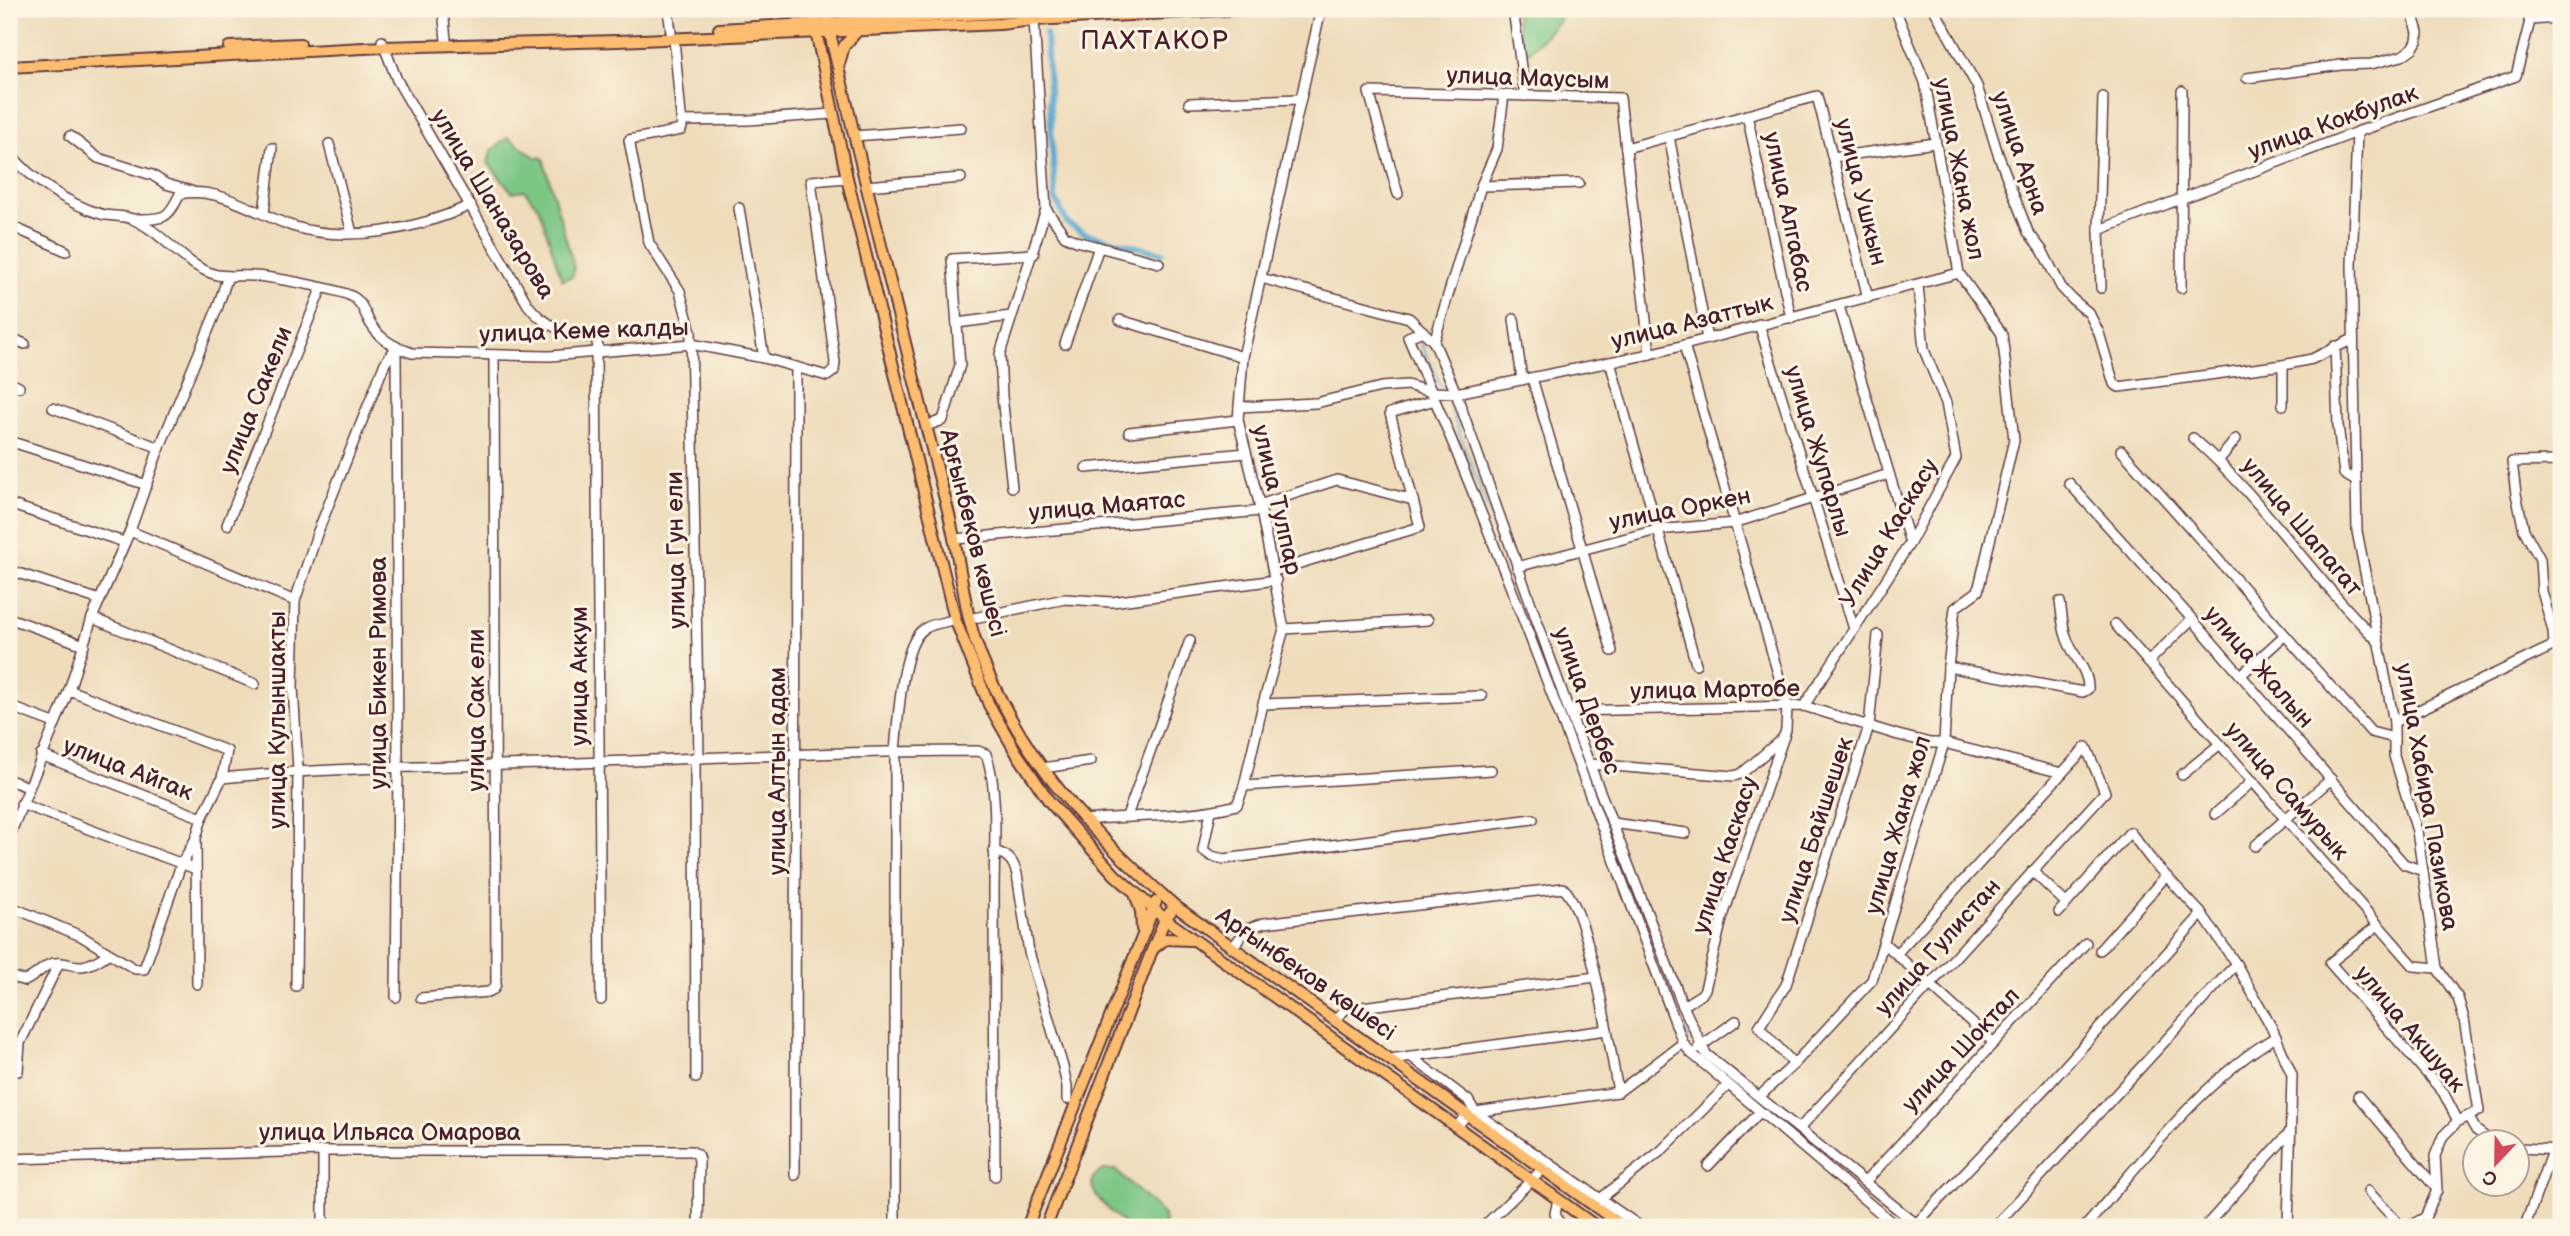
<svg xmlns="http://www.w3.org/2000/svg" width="2570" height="1236" font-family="'Balsamiq Sans',sans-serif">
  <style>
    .green { fill: #7cc684; stroke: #637258; stroke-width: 2 }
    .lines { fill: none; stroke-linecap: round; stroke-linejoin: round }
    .stream { stroke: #55a5cf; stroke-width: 2 }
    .canal { stroke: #55a5cf; stroke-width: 6 }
    .minor-casing { stroke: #633b40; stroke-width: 12 }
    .major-casing { stroke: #633b40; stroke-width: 14 }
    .minor { stroke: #fff; stroke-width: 9 }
    .major { stroke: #fcbd6f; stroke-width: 10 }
    .labels { text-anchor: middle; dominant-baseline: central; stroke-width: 6; stroke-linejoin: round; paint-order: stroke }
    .street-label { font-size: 24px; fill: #4a1f2b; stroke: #fcf5e5 }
    .neighbourhood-label { font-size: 26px; letter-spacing: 2px; fill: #4a1f2b; stroke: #fcf5e5 }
  </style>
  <rect width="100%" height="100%" fill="#fcf5e5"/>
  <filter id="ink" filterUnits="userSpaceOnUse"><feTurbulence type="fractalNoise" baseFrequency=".0143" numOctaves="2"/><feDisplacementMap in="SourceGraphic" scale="14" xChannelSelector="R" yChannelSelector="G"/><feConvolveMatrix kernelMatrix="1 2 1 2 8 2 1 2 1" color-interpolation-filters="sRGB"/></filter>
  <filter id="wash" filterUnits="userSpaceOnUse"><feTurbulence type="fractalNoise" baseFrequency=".00686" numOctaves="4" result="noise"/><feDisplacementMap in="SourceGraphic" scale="28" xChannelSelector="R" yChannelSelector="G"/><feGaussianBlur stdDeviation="1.57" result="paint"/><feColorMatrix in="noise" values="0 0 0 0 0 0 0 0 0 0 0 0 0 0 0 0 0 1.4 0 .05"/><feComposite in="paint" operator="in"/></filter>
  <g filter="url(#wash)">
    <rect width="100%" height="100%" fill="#eedcba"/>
    <g class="green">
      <path d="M1515,9H1563L1558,22L1529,52L1521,50Z"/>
      <path d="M508,137L535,157L543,158L574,267L573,276L562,280L539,208L524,190L512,192L488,163L491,151Z"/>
      <path d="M1103,1170H1115L1164,1215L1165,1227H1128C1118,1218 1083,1191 1094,1177C1094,1176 1102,1171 1103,1170Z"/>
    </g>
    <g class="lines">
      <g class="stream">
        <path d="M1384,318L1411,326"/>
        <path d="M1419,339L1442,389"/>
        <path d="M1446,397L1561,704"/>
        <path d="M1564,712L1689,1041"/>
      </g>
      <path class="canal" d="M1046,33L1055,198L1067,223L1086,234L1162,253"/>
    </g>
  </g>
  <g filter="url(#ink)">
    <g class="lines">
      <defs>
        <g id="minor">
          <path d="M443,9L446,40"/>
          <path d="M668,9L671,32"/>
          <path d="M1513,9L1525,96"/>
          <path d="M1934,9L1977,86L1998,154L2028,232L2042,250L2061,287L2072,299L2089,313L2099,333L2114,384L2119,387L2283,365L2312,359L2353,339"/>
          <path d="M1034,20L1046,209L1065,236L1076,241L1159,263"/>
          <path d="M2529,20L2561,18"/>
          <path d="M674,39L682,127L681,130L629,140L649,243L680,291L691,332L699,756"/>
          <path d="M382,41L397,80L528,305C545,328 569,334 596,338L598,347L596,353L601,1000"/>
          <path d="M2247,78L2341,65L2371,64L2402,56L2413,48L2417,41L2418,32L2411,9"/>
          <path d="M1504,95L1497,149L1481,186L1434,342L1456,393L1569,711L1683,1006L1706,1054L1920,1227"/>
          <path d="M1189,103L1300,99"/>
          <path d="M1747,115L1791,318"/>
          <path d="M683,121L749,120L832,114"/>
          <path d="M2357,132L2352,265L2357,531L2394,722V756L2417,831L2437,968L2458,998L2464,1019L2479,1111L2458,1121L2443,1136L2435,1156L2437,1190L2421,1227"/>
          <path d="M70,136L98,158L152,175L166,184L191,191"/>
          <path d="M854,136L961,128"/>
          <path d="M1669,136L1707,339"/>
          <path d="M329,144L352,233"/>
          <path d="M1626,148L1817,96L1868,298"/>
          <path d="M9,152C30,179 68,204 101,214C111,217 123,215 132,219C164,232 183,266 217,275C229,277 242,275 254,276C272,277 339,289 353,297C362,302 365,314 370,323C380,340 395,347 412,353L550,356L691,344L764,358L827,376L834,371L835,362L811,181L847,178"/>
          <path d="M1833,157L1935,143"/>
          <path d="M9,180L17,162"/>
          <path d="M866,186L961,178"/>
          <path d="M1481,186L1579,183"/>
          <path d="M1398,194L1369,92L1620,98L1650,354"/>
          <path d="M739,208L764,358"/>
          <path d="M264,213L272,148"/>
          <path d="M134,219C163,219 167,221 180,194C220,186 256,214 292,226C348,244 419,229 471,205"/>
          <path d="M9,225L66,251"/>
          <path d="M2099,230L2357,132L2516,76L2533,9"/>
          <path d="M1261,278L1409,318L1434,342"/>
          <path d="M2101,288L2099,230L2103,97"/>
          <path d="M2181,288L2182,91"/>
          <path d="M1839,306L1910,543"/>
          <path d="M1514,319L1522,380"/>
          <path d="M1120,320L1243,357"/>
          <path d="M957,323L1011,316"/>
          <path d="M1759,324L1854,629"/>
          <path d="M1423,331L1408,337C1508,568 1594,807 1683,1043L1691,1053L1897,1227"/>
          <path d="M9,337L25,344"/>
          <path d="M1065,344L1099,247"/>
          <path d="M2335,346L2338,425L2344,474L2356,481"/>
          <path d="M1610,362L1696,664"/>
          <path d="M1532,378L1612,651"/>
          <path d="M9,382L19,387"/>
          <path d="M2283,405V365"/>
          <path d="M1239,407L1316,403L1381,387L1407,385L1431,392L1456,393L1650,354L1959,273"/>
          <path d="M53,408L160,448"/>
          <path d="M926,426L943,420L960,365L952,259L1034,254"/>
          <path d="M1129,432L1238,420"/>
          <path d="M2193,438C2263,499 2312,577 2378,641"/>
          <path d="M9,441L147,485"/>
          <path d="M2121,450L2371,732L2394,738"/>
          <path d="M2219,460L2236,439"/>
          <path d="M1086,468L1246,453"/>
          <path d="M2069,483L2192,619L2404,864L2423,871"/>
          <path d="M1012,487L1002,396L1000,354L1046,209"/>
          <path d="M9,504L124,542"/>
          <path d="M1259,505L1337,480L1413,500"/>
          <path d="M227,525L321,289"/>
          <path d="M130,531L295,601"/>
          <path d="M956,539L1261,511"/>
          <path d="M1517,567L1657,530L1734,523L1889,474"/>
          <path d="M9,570L100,600"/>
          <path d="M1274,571L1420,527L1390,413L1435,400"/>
          <path d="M9,618L84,645"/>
          <path d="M92,618L255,684"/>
          <path d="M969,619L1065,599L1112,602L1276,580"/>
          <path d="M2115,624L2414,966L2437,968"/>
          <path d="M1284,629L1428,620"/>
          <path d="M2554,644L2553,631L2542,591L2540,559L2524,530L2516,494L2512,462L2561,461"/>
          <path d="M2148,662L2192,619"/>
          <path d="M1948,667L2083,692L2088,689C2089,669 2071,655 2066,636C2062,625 2062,613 2060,602"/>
          <path d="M2241,675L2285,635"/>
          <path d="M69,690L227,751L222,778L202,818L196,838L197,984"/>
          <path d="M1263,704L1482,696"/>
          <path d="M9,706L54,723"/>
          <path d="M1804,706L1910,543L1956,458L1946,403L1924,350L1918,285"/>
          <path d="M1569,711L1804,706L1898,735L1930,743H1944L2062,773"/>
          <path d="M2394,722L2561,642"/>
          <path d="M41,755L202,818"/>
          <path d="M695,757L696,1078"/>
          <path d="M1590,764L1733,776L1741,774L1784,737"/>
          <path d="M1043,768L1091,761"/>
          <path d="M2182,775L2220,744"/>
          <path d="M222,778C340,766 458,767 576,763C710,758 843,751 978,751L986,754C999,789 994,854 994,892C994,987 995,1081 995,1176"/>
          <path d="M9,780L28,787"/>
          <path d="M1244,786L1491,770"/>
          <path d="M21,804L196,869"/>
          <path d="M1211,811L1203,850L1211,856L1224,859L1533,819"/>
          <path d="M2215,814L2253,781"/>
          <path d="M1127,816L1190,640"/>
          <path d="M1084,820C1135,815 1186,818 1237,805L1244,786L1263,704L1284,629L1261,511L1238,420L1243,357L1321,9"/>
          <path d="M1612,823L1686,833"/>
          <path d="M9,837L69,690L92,618L130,531L157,454L217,309L228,276"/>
          <path d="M2255,846L2331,779"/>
          <path d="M994,851C1008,855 1013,860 1017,874L1029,952L1063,1067L1067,1086V1099"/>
          <path d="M2032,871L2066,903"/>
          <path d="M9,906L81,936L135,969H144L181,865L195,840"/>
          <path d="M2059,912L2130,832L2153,862L2202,914L2236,964L2272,1028L2292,1075L2288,1227"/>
          <path d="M2378,925L2330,963L2443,1092L2458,1121"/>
          <path d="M1884,943L1994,1043"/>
          <path d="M1232,948L1247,929L1264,923L1563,888C1589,909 1611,1053 1618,1092"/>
          <path d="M2100,950L2166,876"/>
          <path d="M9,976L25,981C35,976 40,970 48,965C59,959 72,967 82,966C92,965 100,959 108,954"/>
          <path d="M296,986L298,770L293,687L295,601L317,534L385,363L396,348"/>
          <path d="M396,997L398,767L396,348"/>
          <path d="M421,998L488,992L494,989L496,984L494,355"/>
          <path d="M1683,1006L1702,994L1705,989L1722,919L1786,730L1787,705L1684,345"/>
          <path d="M1334,1020L1346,1009L1596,977"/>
          <path d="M1698,1048L1736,1021"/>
          <path d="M1410,1056L1468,1100L1475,1112L1641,1227"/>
          <path d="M1389,1059L1607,1030"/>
          <path d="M1794,1064L1759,1027L1786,985L1869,726L1878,635"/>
          <path d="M9,1072L18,1071L20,1043L59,963"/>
          <path d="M1760,1096L1794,1064L1872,980L1944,743L1948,667L1955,608L1978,591L2014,440L2002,334L1959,273L1925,82L1895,9"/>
          <path d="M2358,1096L2436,1188"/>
          <path d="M2468,1116L2476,1130L2492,1142"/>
          <path d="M1457,1127L1466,1115L1475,1112L1618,1092L1683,1043"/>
          <path d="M1800,1128L2105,792L2086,747L1897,953"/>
          <path d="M2518,1148L2561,1150"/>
          <path d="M323,1151V1227"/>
          <path d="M9,1159L323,1151H691L697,1154L699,1160L698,1227"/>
          <path d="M1708,1166L1760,1112"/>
          <path d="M795,1175L796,367"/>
          <path d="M1865,1182L2086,943"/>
          <path d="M2368,1191L2402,1227H2408L2424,1218"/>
          <path d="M1558,1199L1555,1214L1562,1227"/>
          <path d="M1600,1199L1662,1150L1728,1085"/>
          <path d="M2526,1223L2552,1151"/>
          <path d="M1916,1224L2049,1084L2202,914"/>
          <path d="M895,1227V751C898,724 901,643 924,629C932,623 945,623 955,619"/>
          <path d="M1483,1227L1543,1169"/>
          <path d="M1994,1227L2236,964"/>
          <path d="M2085,1227C2139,1165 2205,1077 2276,1037"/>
          <path d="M2205,1227L2290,1132"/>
        </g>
        <g id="major">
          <path d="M827,21C865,181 903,340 945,499C956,538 960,578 969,618C978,657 999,699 1020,734C1061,802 1116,854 1175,906L1624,1227"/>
          <path d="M814,22L847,178L955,619L989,705L1016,752L1049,801L1115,875L1165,919L1597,1227"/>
          <path d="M719,29L1072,9"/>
          <path d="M229,47L300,44"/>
          <path d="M839,64L844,46L858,30"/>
          <path d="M9,67L383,47L618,41L1000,24L1034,20L1246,9"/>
          <path d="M1135,894L1141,911L1142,929"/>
          <path d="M1154,948L1165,939L1191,940"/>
          <path d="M1027,1227L1156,902"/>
          <path d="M1046,1227L1151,953L1165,919L1175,906"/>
        </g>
      </defs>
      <use href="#minor" class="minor-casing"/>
      <use href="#major" class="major-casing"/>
      <use href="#minor" class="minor"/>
      <use href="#major" class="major"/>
    </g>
  </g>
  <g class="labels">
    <g class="street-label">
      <text transform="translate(1528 78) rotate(2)">улица Маусым</text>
      <text transform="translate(2333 122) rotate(-20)">улица Кокбулак</text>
      <text transform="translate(2020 153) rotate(71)">улица Арна</text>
      <text transform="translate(1959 169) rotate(79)">улица Жана жол</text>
      <text transform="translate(1861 192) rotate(76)">улица Ушкын</text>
      <text transform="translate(493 204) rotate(59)">улица Шаназарова</text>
      <text transform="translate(1788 212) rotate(78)">улица Алгабас</text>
      <text transform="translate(1692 322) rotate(-14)">улица Азаттык</text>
      <text transform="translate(584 331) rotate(-2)">улица Кеме калды</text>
      <text transform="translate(256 400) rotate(-68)">улица Сакели</text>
      <text transform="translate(1818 451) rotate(73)">улица Жупарлы</text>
      <text transform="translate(1277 500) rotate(77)">улица Тулпар</text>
      <text transform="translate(1107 506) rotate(-5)">улица Маятас</text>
      <text transform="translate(1680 509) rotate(-11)">улица Оркен</text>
      <text transform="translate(2302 527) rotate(50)">улица Шапагат</text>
      <text transform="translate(973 533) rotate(76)">Арғынбеков көшесі</text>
      <text transform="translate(1889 533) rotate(-59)">Улица Каскасу</text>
      <text transform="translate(676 550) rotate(-91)">улица Гун ели</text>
      <text transform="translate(2259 667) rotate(49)">улица Жалын</text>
      <text transform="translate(378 673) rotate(-90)">улица Бикен Римова</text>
      <text transform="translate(579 676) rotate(-90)">улица Аккум</text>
      <text transform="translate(1715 690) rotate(-1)">улица Мартобе</text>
      <text transform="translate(1587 701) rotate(70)">улица Дербес</text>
      <text transform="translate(476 710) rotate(-90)">улица Сак ели</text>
      <text transform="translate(277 720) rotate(-90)">улица Кулыншакты</text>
      <text transform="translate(128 769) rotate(21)">улица Айгак</text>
      <text transform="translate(777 771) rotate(-90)">улица Алтын адам</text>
      <text transform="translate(2287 791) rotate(49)">улица Самурык</text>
      <text transform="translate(2427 797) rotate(80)">улица Хабира Пазикова</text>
      <text transform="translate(1898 825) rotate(-74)">улица Жана жол</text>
      <text transform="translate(1816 830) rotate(-72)">улица Байшешек</text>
      <text transform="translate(1725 855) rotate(-72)">улица Каскасу</text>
      <text transform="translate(1938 947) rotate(-48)">улица Гулистан</text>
      <text transform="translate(1306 974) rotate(35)">Арғынбеков көшесі</text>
      <text transform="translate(2410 1029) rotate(50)">улица Акшуак</text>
      <text transform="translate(1961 1050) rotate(-47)">улица Шоктал</text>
      <text x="390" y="1132">улица Ильяса Омарова</text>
    </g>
    <g class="neighbourhood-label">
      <text x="1155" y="41">ПАХТАКОР</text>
    </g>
  </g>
  <rect width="2570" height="1236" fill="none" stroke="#fcf5e5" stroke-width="35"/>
  <g transform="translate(2496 1163) rotate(202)"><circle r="33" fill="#fcf5e5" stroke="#b59f9b" stroke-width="2"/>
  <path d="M0-5L12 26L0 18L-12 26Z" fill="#d1495b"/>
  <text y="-10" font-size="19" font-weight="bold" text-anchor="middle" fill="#4a1f2b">С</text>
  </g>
</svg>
